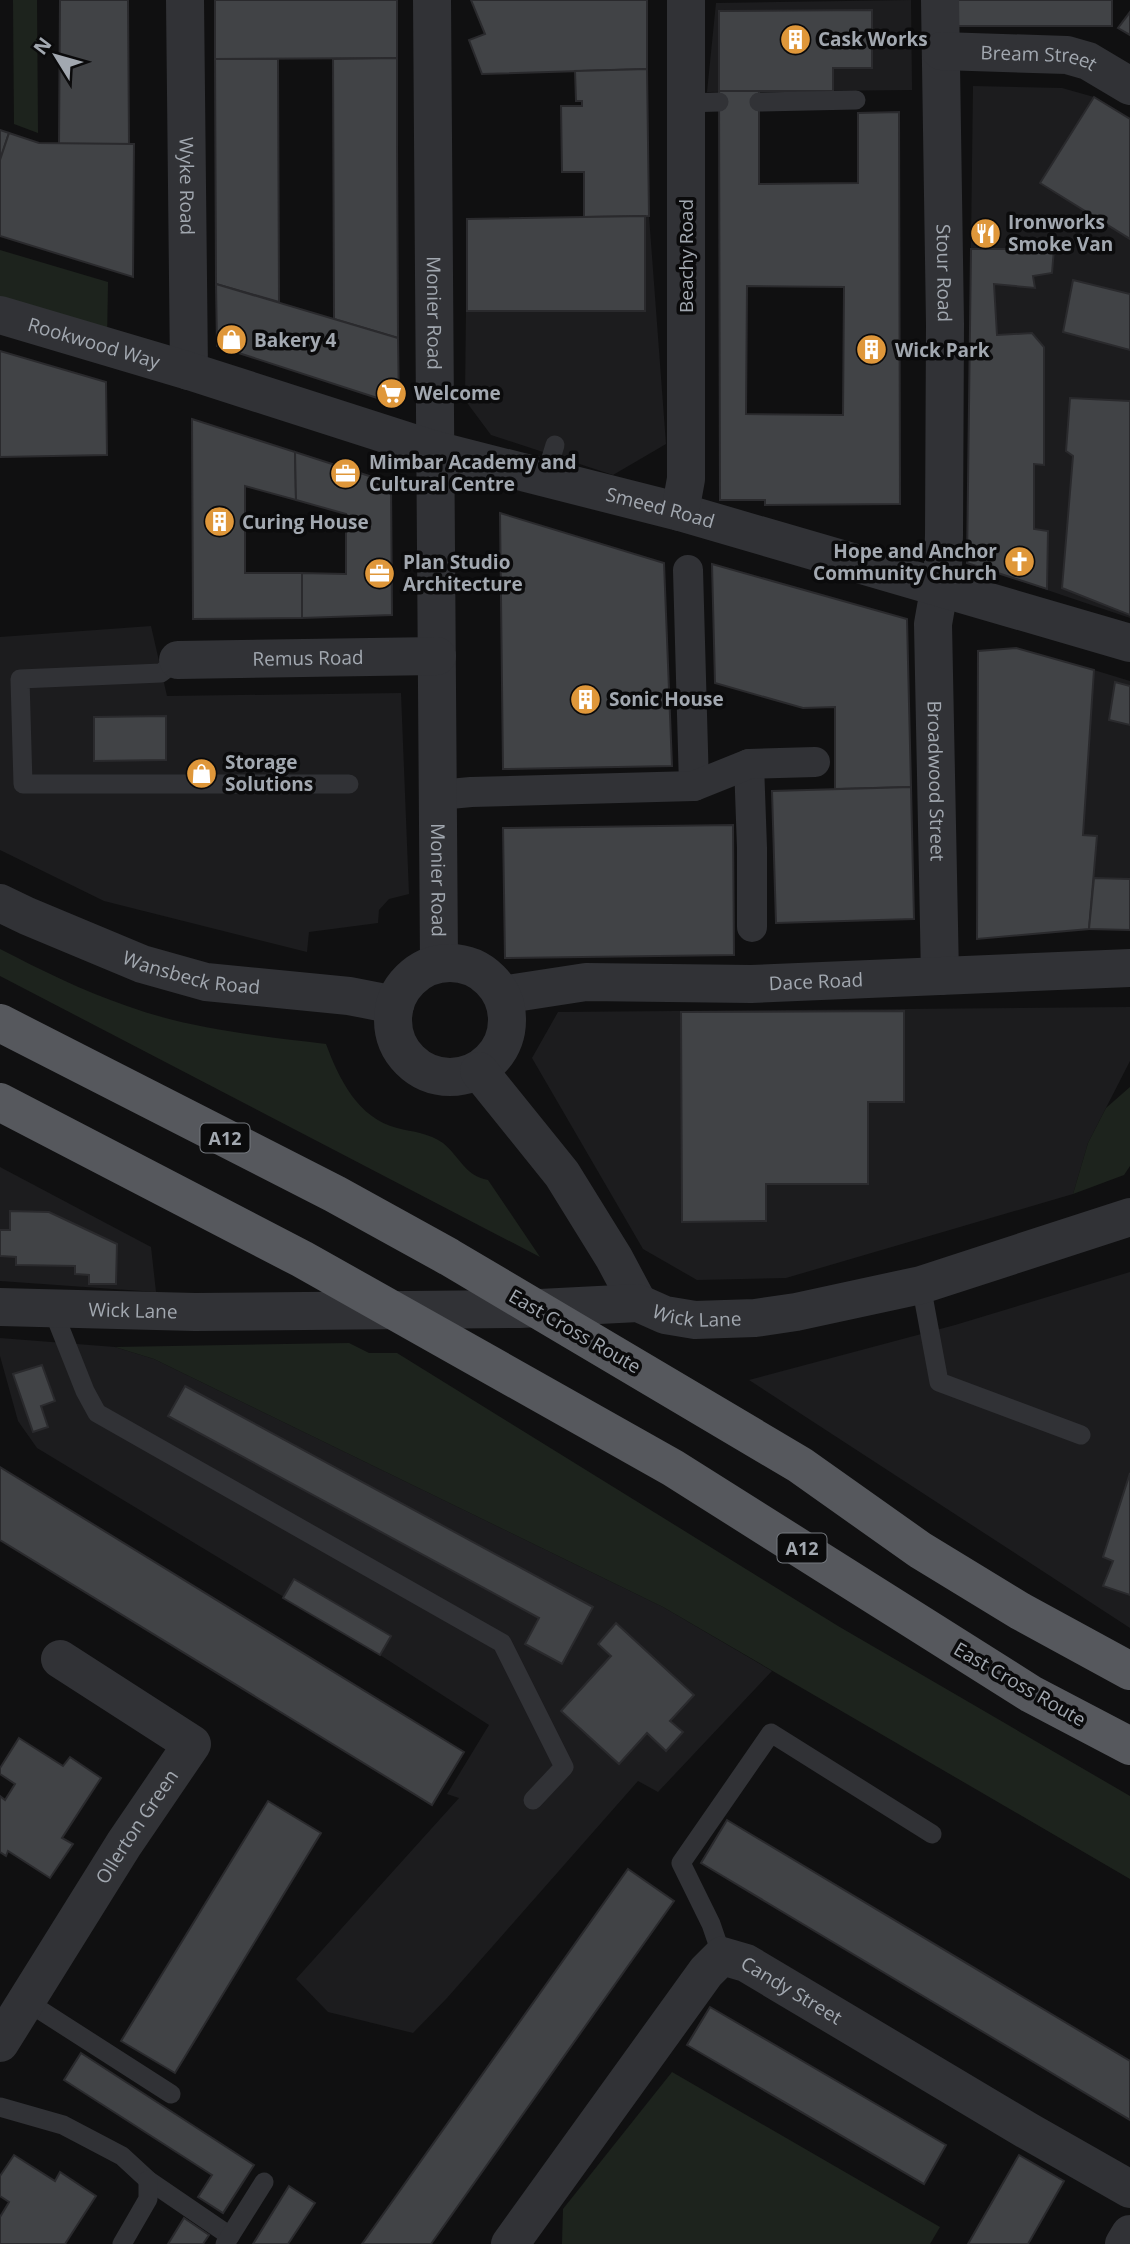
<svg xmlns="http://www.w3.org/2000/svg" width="1130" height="2244" font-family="'Open Sans',sans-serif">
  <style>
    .built { fill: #1c1c1e }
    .green { fill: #1d231d }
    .building { fill: #414346; stroke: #2a2a2d; stroke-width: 2; fill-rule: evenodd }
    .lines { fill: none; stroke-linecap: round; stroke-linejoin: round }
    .service { stroke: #313236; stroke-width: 19 }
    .pedestrian { stroke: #313236; stroke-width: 30 }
    .minor { stroke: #313236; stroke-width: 38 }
    .tertiary { stroke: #313236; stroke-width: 38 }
    .trunk { stroke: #56585d; stroke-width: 38 }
    .labels { text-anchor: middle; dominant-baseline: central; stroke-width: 7; stroke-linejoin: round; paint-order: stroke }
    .shield { fill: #0b0b0c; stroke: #75797f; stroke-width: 2 }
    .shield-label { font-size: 18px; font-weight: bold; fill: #a2a8b0 }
    .poi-label { font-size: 19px; font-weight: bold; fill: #a2a8b0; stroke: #0b0b0c; text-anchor: start }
    .street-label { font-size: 19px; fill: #a2a8b0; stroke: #0b0b0c }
  </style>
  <rect width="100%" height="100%" fill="#101011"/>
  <g class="built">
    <path d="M911,0L912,90L707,92L716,3Z"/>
    <path d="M973,86L1062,88L1094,97L1130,119V618L967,563Z"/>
    <path d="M649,216L666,444L613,475L491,435L465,400L467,219Z"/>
    <path d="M151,626L167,696L401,693L409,894L389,899L379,910L378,923L309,932L307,952L104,901L0,850V637Z"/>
    <path d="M1094,670L1130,681V930L1089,929L1097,836L1083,835Z"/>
    <path d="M1130,1007V1061L1088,1143L1073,1194L786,1278L697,1280L643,1249L532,1058L558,1012Z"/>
    <path d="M0,1167L151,1247L156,1292L0,1281Z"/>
    <path d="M1130,1272V1628L749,1380L955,1325Z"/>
    <path d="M0,1338L115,1347L154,1359L663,1607L772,1671L658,1792L638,1781L447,1998L413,2033L328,2012L296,1979L459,1798L447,1794L489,1725L380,1655L37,1448L18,1421L0,1356Z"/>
  </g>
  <g class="green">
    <path d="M13,0H37L38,133L14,124Z"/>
    <path d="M0,250L108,282L107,341L0,308Z"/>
    <path d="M0,949C41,970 83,991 127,1006C190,1029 260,1036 326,1044C339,1079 358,1118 397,1128C413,1132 429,1133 443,1143C460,1157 465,1176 488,1180L540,1257L0,976Z"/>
    <path d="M1130,1087V1166L1124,1175L1073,1194L1088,1143L1106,1108Z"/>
    <path d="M349,1343L369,1353H397L838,1626L1130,1796V1879L663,1607L154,1359L115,1347Z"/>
    <path d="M672,2072L940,2227L930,2244H562L563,2209Z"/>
  </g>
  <g class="building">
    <path d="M60,0H128L129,144H59Z"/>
    <path d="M215,0H397V58L215,59Z"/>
    <path d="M471,0H647V69L482,74L469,40L485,34Z"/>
    <rect x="958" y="0" width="154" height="26"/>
    <path d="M872,10V68H833V91H719V11Z"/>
    <path d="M1130,12V35L1118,28Z"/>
    <path d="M397,58V145L398,338L334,319L333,59Z"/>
    <path d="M215,59H278L279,302L216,284Z"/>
    <path d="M647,69L649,216L584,217V172H562L561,106H582V101H576L575,71Z"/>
    <path d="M719,91H759V184L858,183V113L899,112L900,504L765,505V500H720ZM747,286L844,287L843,415L746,414Z"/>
    <path d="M1094,97L1130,119V239L1040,183Z"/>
    <path d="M0,130L9,133L0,160Z"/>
    <path d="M9,133L39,143L134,144L133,277L0,236V160Z"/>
    <path d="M645,216V311H467V219Z"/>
    <path d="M971,249H1054L1052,273L1033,276L1035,288L994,284L997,335L1032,333L1044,347V465L1034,464V529L1048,531L1047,589L967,563Z"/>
    <path d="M1073,280L1130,294V350L1063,332Z"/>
    <path d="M216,284L398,338L399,405L217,346Z"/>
    <path d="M0,351L106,382L107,455L0,457Z"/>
    <path d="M1070,398L1130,401V615L1062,588L1073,456L1066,451Z"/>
    <path d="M192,419L295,452L296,500L245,486V573H302V618L193,619Z"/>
    <path d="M295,452L391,483L392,615L302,618V573L346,574V514L296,500Z"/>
    <path d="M500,513L664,563L672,766L503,769Z"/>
    <path d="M712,564L907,619L911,787L835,789V707L803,708L715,683Z"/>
    <path d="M1016,648L1094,670L1083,835L1097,836L1089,929L977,939L978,651Z"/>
    <path d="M1115,682L1130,686V725L1109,720Z"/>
    <path d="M166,716V760L94,761V717Z"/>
    <path d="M911,787L914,919L776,923L772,791Z"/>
    <path d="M733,825L734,955L505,958L503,828Z"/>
    <path d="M1094,878L1130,879V930L1089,929Z"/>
    <path d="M904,1011V1102H868V1184H766V1221L682,1222L681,1012Z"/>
    <path d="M10,1211L49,1212L117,1244L116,1284H89V1275L75,1274V1266L16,1265V1257L0,1256V1230H10Z"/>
    <path d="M42,1365L55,1401L41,1406L48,1427L33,1432L13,1374Z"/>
    <path d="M185,1386L593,1607L562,1664L525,1644L539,1618L168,1416Z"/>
    <path d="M0,1467L464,1752L432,1805L0,1540Z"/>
    <path d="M1130,1473V1595L1103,1586L1113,1561L1103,1557Z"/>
    <path d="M294,1579L391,1636L380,1655L283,1598Z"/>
    <path d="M616,1623L694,1695L670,1721L683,1732L666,1751L647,1733L619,1764L561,1711L611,1656L598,1644Z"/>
    <path d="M19,1738L63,1766L70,1757L101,1778L62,1838L73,1844L50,1878L8,1851L6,1856L0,1852V1796L5,1800L15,1784L0,1774V1768Z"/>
    <path d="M268,1801L321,1833L175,2073L121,2041Z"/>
    <path d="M727,1820L1130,2061V2120L701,1863Z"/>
    <path d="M628,1869L674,1901L431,2244H362Z"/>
    <path d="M710,2007L946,2145L924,2184L687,2045Z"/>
    <path d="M81,2053L254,2165L223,2213L198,2197L212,2175L64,2080Z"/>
    <path d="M14,2155L55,2181L60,2172L96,2196L65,2244H0V2217L9,2202L0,2196V2176Z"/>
    <path d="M1019,2155L1064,2181L1028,2244H968Z"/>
    <path d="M289,2186L315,2203L288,2244H253Z"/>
    <path d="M184,2218L209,2235L203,2244H168Z"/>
  </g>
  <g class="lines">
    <g class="service">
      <path d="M759,102L856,100"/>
      <path d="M686,103L719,102"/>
      <path d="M545,478L555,445"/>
      <path d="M178,660L161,673L20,679L23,784H349"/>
      <path d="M921,1285L939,1382L1081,1435"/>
      <path d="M52,1308L85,1391L97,1413L502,1643L564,1767L533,1800"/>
      <path d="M722,1956L711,1924L681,1863L771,1733L932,1834"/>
      <path d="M26,2001L171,2094"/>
      <path d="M0,2107L63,2125L122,2156L148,2180L230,2236"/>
      <path d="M122,2244L148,2199V2180"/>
      <path d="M225,2244L264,2182"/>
    </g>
    <g class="pedestrian">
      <path d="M688,570L694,786"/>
      <path d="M749,764L752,848V927"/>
      <path d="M439,795L471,792L694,786L749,764L815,762"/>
    </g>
    <g class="minor">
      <path id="s1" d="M185,0L189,371"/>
      <path id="s2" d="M432,0L439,962"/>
      <path id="s3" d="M940,0L945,324L944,535L943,567L933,624L940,976"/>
      <path id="s4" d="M941,51L1067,55L1088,61L1130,86"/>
      <path id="s5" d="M0,315L189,371L435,450L680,512L1130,643"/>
      <path d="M680,512L686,479V0"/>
      <path id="s6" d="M178,660L437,656"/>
      <path id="s7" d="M502,995L586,982L751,984L1130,968"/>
      <path id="s8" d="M0,2043L124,1844L192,1744L60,1659"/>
      <path id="s9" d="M510,2244L706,1972L722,1956L746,1963L1028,2131L1130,2189"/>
      <path d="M1124,2244L1130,2234"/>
    </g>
    <g class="tertiary">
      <path id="s10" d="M0,903L27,916L142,964L206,982L349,996L395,1005"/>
      <circle cx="450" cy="1020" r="57"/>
      <path d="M479,1071L562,1174L614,1258L638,1303"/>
      <path id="s11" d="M0,1307L195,1312L520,1309L638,1303L665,1315L695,1320L755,1318L796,1312L921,1285L1130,1217"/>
    </g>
    <g class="trunk">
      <path d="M0,1023L335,1194L449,1257L800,1465L920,1550L1020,1611L1130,1671"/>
      <path d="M0,1102L302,1259L673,1468L1031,1694L1130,1746"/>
    </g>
  </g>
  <defs>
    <symbol id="building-disc" viewBox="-11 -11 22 22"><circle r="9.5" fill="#df973a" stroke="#0b0b0c"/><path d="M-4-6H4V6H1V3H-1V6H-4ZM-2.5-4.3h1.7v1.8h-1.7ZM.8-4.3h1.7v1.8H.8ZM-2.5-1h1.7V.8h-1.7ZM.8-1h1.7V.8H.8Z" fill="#fff"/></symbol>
    <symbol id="restaurant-disc" viewBox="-11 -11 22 22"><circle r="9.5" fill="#df973a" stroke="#0b0b0c"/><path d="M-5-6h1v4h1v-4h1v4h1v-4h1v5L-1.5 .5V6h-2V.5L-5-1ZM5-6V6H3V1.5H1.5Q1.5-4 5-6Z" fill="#fff"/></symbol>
    <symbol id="shop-disc" viewBox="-11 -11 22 22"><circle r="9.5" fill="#df973a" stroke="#0b0b0c"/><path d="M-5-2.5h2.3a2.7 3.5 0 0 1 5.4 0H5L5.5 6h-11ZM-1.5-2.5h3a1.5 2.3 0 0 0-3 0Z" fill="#fff"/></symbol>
    <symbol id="supermarket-disc" viewBox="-11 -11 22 22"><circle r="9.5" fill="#df973a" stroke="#0b0b0c"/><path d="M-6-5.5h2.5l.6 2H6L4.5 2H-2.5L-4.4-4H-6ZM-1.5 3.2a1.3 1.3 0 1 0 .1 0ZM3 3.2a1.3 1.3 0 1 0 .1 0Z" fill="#fff"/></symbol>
    <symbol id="office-disc" viewBox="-11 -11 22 22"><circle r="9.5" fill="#df973a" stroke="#0b0b0c"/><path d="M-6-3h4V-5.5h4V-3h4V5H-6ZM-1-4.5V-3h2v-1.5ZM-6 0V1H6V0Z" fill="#fff"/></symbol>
    <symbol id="church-disc" viewBox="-11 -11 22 22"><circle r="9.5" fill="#df973a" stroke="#0b0b0c"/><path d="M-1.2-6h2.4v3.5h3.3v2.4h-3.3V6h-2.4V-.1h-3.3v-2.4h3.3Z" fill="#fff"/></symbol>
  </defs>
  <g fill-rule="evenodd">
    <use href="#building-disc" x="778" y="22" width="35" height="35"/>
    <use href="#restaurant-disc" x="968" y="216" width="35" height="35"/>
    <use href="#shop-disc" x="214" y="322" width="35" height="35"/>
    <use href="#building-disc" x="854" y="332" width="35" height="35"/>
    <use href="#supermarket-disc" x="374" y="376" width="35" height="35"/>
    <use href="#office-disc" x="328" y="456" width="35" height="35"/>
    <use href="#building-disc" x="202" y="504" width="35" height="35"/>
    <use href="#church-disc" x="1002" y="544" width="35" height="35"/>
    <use href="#office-disc" x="362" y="556" width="35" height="35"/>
    <use href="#building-disc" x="568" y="682" width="35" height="35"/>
    <use href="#shop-disc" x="184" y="756" width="35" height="35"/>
  </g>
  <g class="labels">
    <g class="shield">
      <rect x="200.5" y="1123.5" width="49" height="29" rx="5"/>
      <rect x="777.5" y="1533.5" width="49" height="29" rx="5"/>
    </g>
    <g class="shield-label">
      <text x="225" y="1138">A12</text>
      <text x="802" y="1548">A12</text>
    </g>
    <g class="poi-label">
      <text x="818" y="39">Cask Works</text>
      <text x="1008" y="222">Ironworks<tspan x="1008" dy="22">Smoke Van</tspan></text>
      <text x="254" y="340">Bakery 4</text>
      <text x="895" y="350">Wick Park</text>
      <text x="414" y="393">Welcome</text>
      <text x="369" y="462">Mimbar Academy and<tspan x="369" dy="22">Cultural Centre</tspan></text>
      <text x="242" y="522">Curing House</text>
      <text x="997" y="551" text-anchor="end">Hope and Anchor<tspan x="997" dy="22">Community Church</tspan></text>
      <text x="403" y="562">Plan Studio<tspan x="403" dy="22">Architecture</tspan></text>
      <text x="609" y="699">Sonic House</text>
      <text x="225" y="762">Storage<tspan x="225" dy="22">Solutions</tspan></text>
    </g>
    <g class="street-label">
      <text stroke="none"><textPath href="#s4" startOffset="98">Bream Street</textPath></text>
      <text stroke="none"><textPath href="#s1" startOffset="186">Wyke Road</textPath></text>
      <text transform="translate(686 256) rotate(-90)">Beachy Road</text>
      <text stroke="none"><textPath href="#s3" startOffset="273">Stour Road</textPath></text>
      <text stroke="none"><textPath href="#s2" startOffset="313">Monier Road</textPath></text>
      <text stroke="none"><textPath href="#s5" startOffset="98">Rookwood Way</textPath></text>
      <text stroke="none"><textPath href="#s5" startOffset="688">Smeed Road</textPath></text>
      <text stroke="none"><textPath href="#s6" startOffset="130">Remus Road</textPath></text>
      <text stroke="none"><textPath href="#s3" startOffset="782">Broadwood Street</textPath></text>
      <text stroke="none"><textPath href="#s2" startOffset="880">Monier Road</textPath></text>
      <text stroke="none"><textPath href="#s10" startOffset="205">Wansbeck Road</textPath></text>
      <text stroke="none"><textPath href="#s7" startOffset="315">Dace Road</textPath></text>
      <text stroke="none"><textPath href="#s11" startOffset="133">Wick Lane</textPath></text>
      <text stroke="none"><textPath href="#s11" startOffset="700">Wick Lane</textPath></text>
      <text transform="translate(575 1331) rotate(30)">East Cross Route</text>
      <text transform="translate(1020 1684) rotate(30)">East Cross Route</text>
      <text stroke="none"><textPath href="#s8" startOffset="256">Ollerton Green</textPath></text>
      <text stroke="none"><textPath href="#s9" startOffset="436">Candy Street</textPath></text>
    </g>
  </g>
  <g transform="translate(56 56) rotate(307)" stroke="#0b0b0c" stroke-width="5" paint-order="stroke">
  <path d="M0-5L12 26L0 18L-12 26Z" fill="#a2a8b0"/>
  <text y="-10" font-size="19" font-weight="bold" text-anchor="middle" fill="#a2a8b0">N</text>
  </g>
</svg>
